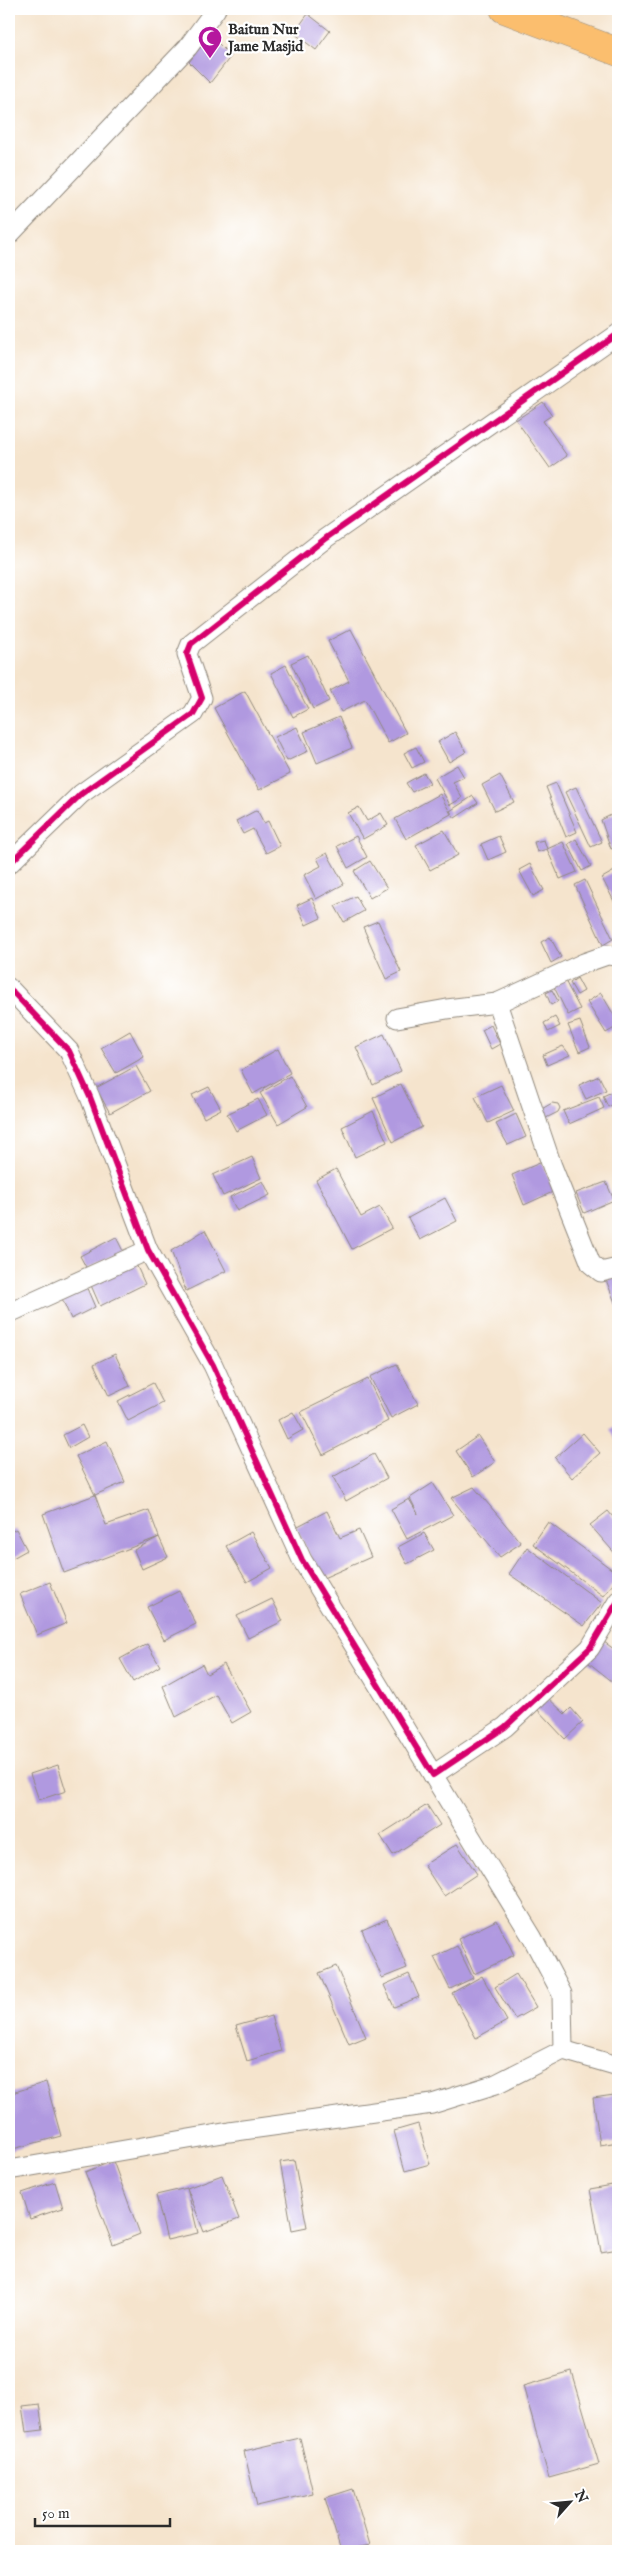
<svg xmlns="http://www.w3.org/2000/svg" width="627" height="2560" font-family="'IM FELL English',serif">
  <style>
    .building { fill: #b099e0 }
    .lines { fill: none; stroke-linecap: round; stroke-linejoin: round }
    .street-casing { stroke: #90887c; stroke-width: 21 }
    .highway-casing { stroke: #90887c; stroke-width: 29 }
    .street { stroke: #fff; stroke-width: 19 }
    .highway { stroke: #fbbe6e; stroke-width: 28 }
    .cycleway-casing { stroke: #fff; stroke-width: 9 }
    .cycleway { stroke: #d6006c; stroke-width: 6 }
    .labels { text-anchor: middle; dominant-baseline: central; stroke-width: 4.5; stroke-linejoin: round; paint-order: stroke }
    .poi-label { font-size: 15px; font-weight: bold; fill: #2b2b2b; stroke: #fff; text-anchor: start }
  </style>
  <rect width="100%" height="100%" fill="#fff"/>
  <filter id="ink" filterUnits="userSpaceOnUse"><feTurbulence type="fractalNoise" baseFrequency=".02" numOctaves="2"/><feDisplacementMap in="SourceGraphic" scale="10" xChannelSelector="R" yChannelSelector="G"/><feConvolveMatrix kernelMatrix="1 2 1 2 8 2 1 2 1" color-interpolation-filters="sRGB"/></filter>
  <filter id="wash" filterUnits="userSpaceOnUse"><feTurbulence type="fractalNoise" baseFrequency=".0096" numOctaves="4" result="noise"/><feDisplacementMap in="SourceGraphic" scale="20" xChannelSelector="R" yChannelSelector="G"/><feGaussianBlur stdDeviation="1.12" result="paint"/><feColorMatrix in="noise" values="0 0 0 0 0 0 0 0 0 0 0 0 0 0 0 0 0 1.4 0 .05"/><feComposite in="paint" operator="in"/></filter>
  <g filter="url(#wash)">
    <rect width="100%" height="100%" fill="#f5e4cd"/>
    <g id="blocks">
      <g class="building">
        <path d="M308,14L330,31L316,50L294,33Z"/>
        <path d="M210,35L231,56L210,83L189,62Z"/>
        <path d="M543,402L552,415L543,421L567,456L550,468L516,420Z"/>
        <path d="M351,629L406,733L388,743L365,700L341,712L330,691L349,681L328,641Z"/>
        <path d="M308,655L329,701L313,709L291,663Z"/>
        <path d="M286,665L308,709L293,717L271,673Z"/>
        <path d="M245,691L290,774L259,790L214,708Z"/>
        <path d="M339,717L352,748L317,763L304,732Z"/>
        <path d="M297,727L308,751L287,761L275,737Z"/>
        <path d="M455,732L466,752L449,762L438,742Z"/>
        <path d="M416,747L424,762L412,768L404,753Z"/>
        <path d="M457,765L464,777L453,782L462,798L450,805L435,778Z"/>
        <path d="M424,773L430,783L412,792L406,783Z"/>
        <path d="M500,775L514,802L495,811L482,785Z"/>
        <path d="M556,783L577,832L566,837L546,787Z"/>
        <path d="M576,787L602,842L591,847L565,792Z"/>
        <path d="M440,794L451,814L406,839L395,819Z"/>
        <path d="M473,796L478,803L455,818L450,811Z"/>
        <path d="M359,807L367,821L381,813L388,825L363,839L348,813Z"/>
        <path d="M257,810L264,823L268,821L280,846L266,853L253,829L243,834L236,821Z"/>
        <path d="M617,812L618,846L611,849L601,820Z"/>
        <path d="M444,830L458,855L430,870L416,845Z"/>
        <path d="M356,836L367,857L348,868L337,846Z"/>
        <path d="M499,836L506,852L488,860L481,844Z"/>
        <path d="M576,839L591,866L582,871L568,844Z"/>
        <path d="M544,840L547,849L537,852L534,842Z"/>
        <path d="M563,842L577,872L560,879L547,849Z"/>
        <path d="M327,853L344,884L316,899L304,875L321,866L317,858Z"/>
        <path d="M370,861L387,888L370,898L354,871Z"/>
        <path d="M530,864L544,890L533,896L519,870Z"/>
        <path d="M618,869V909L602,878Z"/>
        <path d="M585,880L613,939L603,945L575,885Z"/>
        <path d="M356,896L364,911L344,922L335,906Z"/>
        <path d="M312,898L321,918L306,925L297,905Z"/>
        <path d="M378,921L401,972L386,979L363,927Z"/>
        <path d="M550,937L561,957L551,963L541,942Z"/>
        <path d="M563,977L580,1009L568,1015L552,983Z"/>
        <path d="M577,978L584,991L577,995L570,983Z"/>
        <path d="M552,990L558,1001L551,1005L546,993Z"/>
        <path d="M601,993L618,1022V1026L606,1033L587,1002Z"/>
        <path d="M555,1017L560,1026L548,1032L544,1023Z"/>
        <path d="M580,1021L590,1047L579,1052L568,1025Z"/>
        <path d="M491,1025L500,1044L491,1049L482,1030Z"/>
        <path d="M130,1031L144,1057L116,1073L101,1048Z"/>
        <path d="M384,1034L401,1071L373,1085L356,1047Z"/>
        <path d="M563,1046L570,1055L547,1065L543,1055Z"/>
        <path d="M278,1049L290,1073L253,1094L241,1070Z"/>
        <path d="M136,1066L150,1091L110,1113L96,1088Z"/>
        <path d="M290,1076L307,1107L278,1124L260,1093Z"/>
        <path d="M599,1076L606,1090L586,1099L579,1085Z"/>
        <path d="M401,1084L422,1127L393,1142L373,1098Z"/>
        <path d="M501,1085L514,1111L488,1123L475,1097Z"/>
        <path d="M209,1087L221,1109L204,1118L192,1095Z"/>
        <path d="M618,1089V1102L608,1107L603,1096Z"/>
        <path d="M599,1097L604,1108L569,1124L563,1111Z"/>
        <path d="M258,1099L267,1115L236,1131L227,1114Z"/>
        <path d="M552,1103L558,1104L560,1108L558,1112L544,1119L540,1110Z"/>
        <path d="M373,1111L387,1142L355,1157L342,1127Z"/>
        <path d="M516,1114L526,1137L508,1145L496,1124Z"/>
        <path d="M252,1157L261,1178L223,1196L213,1175Z"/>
        <path d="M542,1162L555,1191L524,1205L512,1175Z"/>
        <path d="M336,1169L361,1217L380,1207L392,1228L352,1249L316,1180Z"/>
        <path d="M263,1181L270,1195L237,1211L230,1197Z"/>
        <path d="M606,1182L614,1200L584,1213L576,1193Z"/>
        <path d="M445,1198L457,1221L420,1240L408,1218Z"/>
        <path d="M205,1230L226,1271L186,1291L171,1251Z"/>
        <path d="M116,1237L123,1251L87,1269L80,1256Z"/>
        <path d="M135,1262L145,1284L100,1306L90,1283Z"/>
        <path d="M618,1274V1310L606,1280Z"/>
        <path d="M86,1286L95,1307L71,1319L60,1294Z"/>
        <path d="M115,1354L130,1386L109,1396L94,1364Z"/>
        <path d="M397,1364L418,1404L391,1418L370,1377Z"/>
        <path d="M368,1379L388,1421L323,1455L301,1412Z"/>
        <path d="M153,1383L163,1403L128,1421L118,1401Z"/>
        <path d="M293,1412L303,1430L287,1439L278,1420Z"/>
        <path d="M618,1424V1444L610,1429Z"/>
        <path d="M82,1425L88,1437L69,1448L63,1435Z"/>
        <path d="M583,1433L600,1453L572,1478L555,1458Z"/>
        <path d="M478,1436L495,1462L473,1477L456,1451Z"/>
        <path d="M107,1441L125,1482L95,1495L76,1456Z"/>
        <path d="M374,1454L387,1478L346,1501L333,1477Z"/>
        <path d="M433,1483L453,1515L407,1539L391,1509L409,1499L418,1514L410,1498Z"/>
        <path d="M474,1487L521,1543L500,1557L451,1498Z"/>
        <path d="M95,1495L106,1525L149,1510L159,1537L64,1573L43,1514Z"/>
        <path d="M327,1511L340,1538L359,1530L371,1557L321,1579L296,1527Z"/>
        <path d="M608,1511L618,1523V1557L590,1525Z"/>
        <path d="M548,1522L618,1574V1578L603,1596L533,1544Z"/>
        <path d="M16,1529L27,1550L9,1560V1533Z"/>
        <path d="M251,1532L272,1568L247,1582L226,1546Z"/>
        <path d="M424,1533L434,1550L407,1564L398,1547Z"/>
        <path d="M159,1537L168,1557L142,1569L134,1550Z"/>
        <path d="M527,1547L602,1603L584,1626L509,1574Z"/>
        <path d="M50,1582L67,1623L37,1635L20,1594Z"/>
        <path d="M179,1591L196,1624L164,1640L147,1607Z"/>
        <path d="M272,1599L283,1621L248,1638L237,1616Z"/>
        <path d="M600,1639L618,1652V1686L584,1659Z"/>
        <path d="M147,1644L160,1666L133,1682L120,1659Z"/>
        <path d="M202,1664L207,1674L224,1664L251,1712L232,1723L216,1695L176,1717L163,1686Z"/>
        <path d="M545,1695L565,1714L571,1708L583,1722L565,1739L535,1707Z"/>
        <path d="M58,1765L66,1791L39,1800L30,1774Z"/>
        <path d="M427,1805L440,1825L393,1855L380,1835Z"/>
        <path d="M457,1844L477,1874L444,1896L424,1865Z"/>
        <path d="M387,1919L407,1968L382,1978L362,1930Z"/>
        <path d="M497,1920L514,1955L474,1974L458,1939Z"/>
        <path d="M457,1946L473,1978L450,1989L434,1957Z"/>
        <path d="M336,1966L366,2037L349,2044L319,1973Z"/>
        <path d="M409,1974L419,1997L394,2007L384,1985Z"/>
        <path d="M516,1974L536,2007L515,2019L495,1987Z"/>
        <path d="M482,1976L507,2021L476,2038L452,1993Z"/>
        <path d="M271,2016L281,2051L247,2061L236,2026Z"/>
        <path d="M46,2082L61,2136L9,2150V2094Z"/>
        <path d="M614,2095L618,2142L600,2145L593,2098Z"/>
        <path d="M418,2124L430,2164L405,2171L394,2131Z"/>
        <path d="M294,2160L307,2227L292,2230L280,2162Z"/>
        <path d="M113,2161L140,2234L113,2245L85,2172Z"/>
        <path d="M222,2175L239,2219L204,2232L187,2188Z"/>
        <path d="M55,2182L63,2208L30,2219L22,2193Z"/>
        <path d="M618,2184V2249L601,2252L590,2189Z"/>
        <path d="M187,2188L198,2233L167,2240L156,2195Z"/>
        <path d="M572,2372L599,2464L549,2478L523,2386Z"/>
        <path d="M39,2404L43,2430L26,2432L22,2406Z"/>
        <path d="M300,2438L313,2493L257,2506L244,2451Z"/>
        <path d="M353,2489L370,2545L341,2551L325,2498Z"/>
      </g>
    </g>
  </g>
  <g filter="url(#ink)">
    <use href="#blocks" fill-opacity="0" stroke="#90887c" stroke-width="1"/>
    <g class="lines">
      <defs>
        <g id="street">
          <path d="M9,235L188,47L216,9"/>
          <path d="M9,864L81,794L193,714L202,698L187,654L191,644L326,538L618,334"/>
          <path d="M9,988L69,1051L90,1097L148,1250L213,1365L302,1560L433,1775L505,1727L590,1648L618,1601"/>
          <path d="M497,1003L552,1166L591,1264L601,1272L618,1268"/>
          <path d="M397,1018L447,1009L497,1003L584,963L607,955L618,956"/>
          <path d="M9,1313L148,1250"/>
          <path d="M433,1775L532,1937L562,1994L563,2050"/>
          <path d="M9,2170L229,2132L432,2104L496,2084L563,2050L618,2066"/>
        </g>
        <path id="highway" d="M504,9L618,52"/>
      </defs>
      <use href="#street" class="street-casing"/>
      <use href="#highway" class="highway-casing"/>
      <use href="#street" class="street"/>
      <use href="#highway" class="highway"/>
      <defs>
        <g id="cycleway">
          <path d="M9,864L81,794L193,714L202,698L187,654L191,644L326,538L618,334"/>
          <path d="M9,988L69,1051L90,1097L148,1250L213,1365L302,1560L433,1775L505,1727L590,1648L618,1601"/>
        </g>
      </defs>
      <use href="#cycleway" class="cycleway-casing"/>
      <use href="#cycleway" class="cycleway"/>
    </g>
  </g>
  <defs>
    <symbol id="mosque-pin" viewBox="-11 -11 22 30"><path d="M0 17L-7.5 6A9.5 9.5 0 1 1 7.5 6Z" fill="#b5179e" stroke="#fff"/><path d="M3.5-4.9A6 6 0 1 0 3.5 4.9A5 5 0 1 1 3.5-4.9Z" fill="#fff"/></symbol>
  </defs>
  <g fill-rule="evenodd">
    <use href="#mosque-pin" x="196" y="24" width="28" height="38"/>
  </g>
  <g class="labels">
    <g class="poi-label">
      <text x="228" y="29">Baitun Nur<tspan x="228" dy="17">Jame Masjid</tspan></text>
    </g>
  </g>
  <rect width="627" height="2560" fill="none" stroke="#fff" stroke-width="30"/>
  <g transform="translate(570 2502) rotate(63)" stroke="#ffffff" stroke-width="4" paint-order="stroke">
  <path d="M0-4L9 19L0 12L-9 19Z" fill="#2b2b2b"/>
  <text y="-8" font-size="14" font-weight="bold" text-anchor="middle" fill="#2b2b2b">N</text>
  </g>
  <path d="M35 2518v8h135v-8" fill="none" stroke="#2b2b2b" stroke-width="2.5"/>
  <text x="42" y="2518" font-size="15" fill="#2b2b2b" stroke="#ffffff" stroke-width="4" paint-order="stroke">50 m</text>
</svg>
